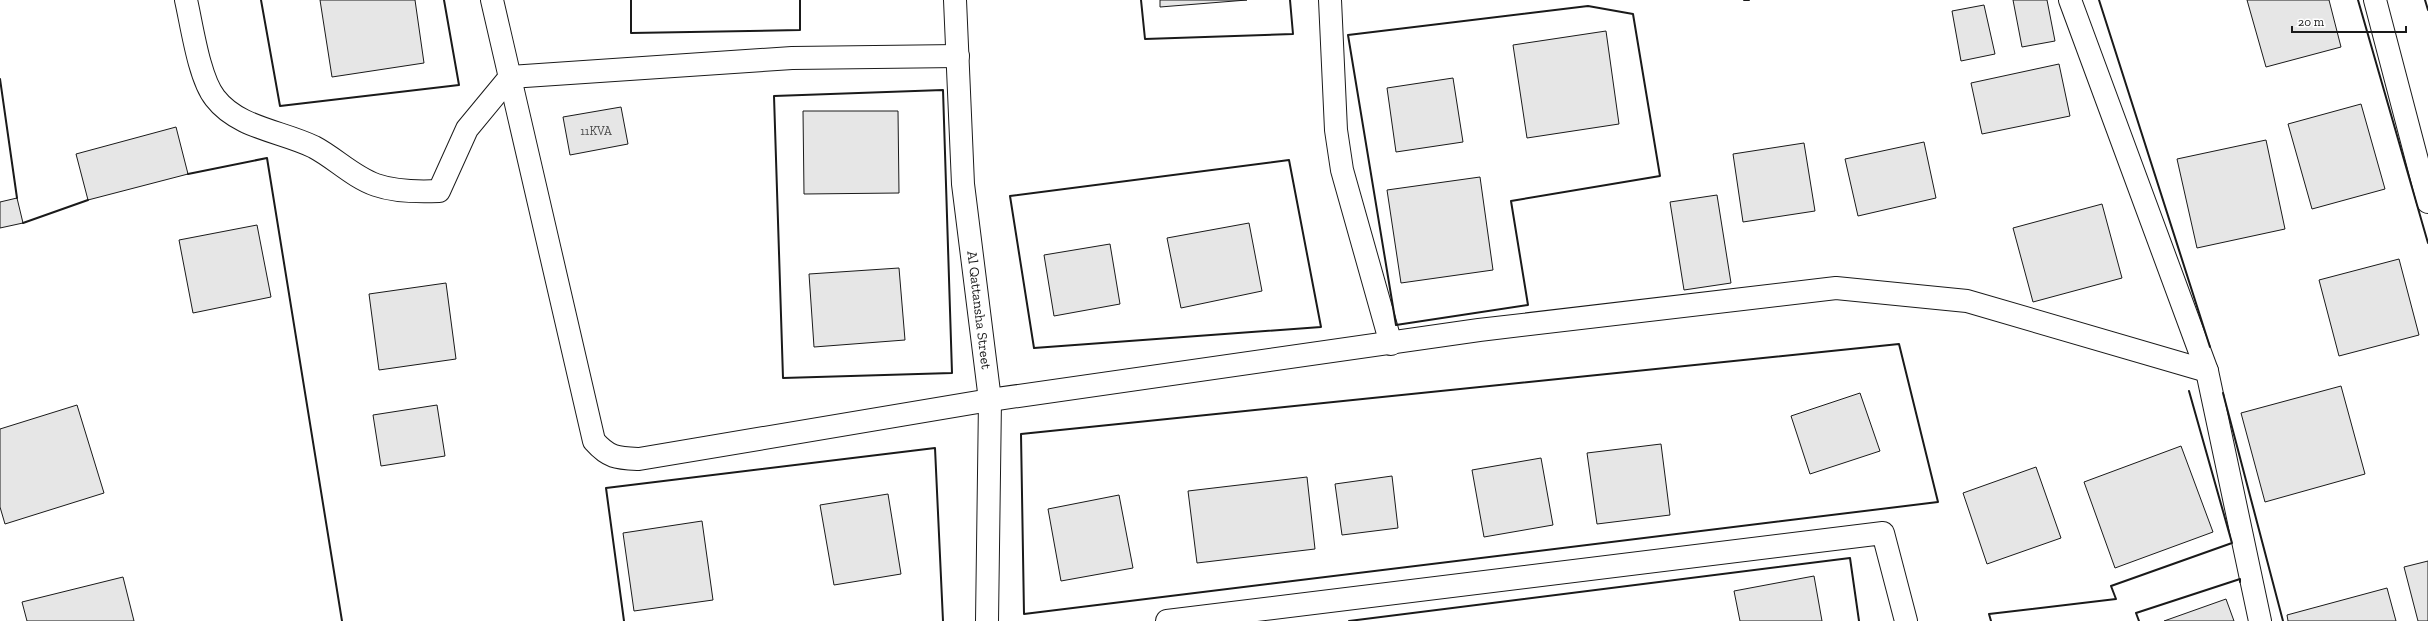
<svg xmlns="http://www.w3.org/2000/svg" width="2428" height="621" font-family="'Zilla Slab',serif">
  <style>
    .building { fill: #e6e6e6; stroke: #1a1a1a }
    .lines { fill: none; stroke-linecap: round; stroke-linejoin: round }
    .street-casing { stroke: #1a1a1a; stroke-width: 24 }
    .street { stroke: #fff; stroke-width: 22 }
    .wall { stroke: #1a1a1a; stroke-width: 2 }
    .labels { text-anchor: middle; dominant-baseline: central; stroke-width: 3; stroke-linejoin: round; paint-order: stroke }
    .number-label { font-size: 12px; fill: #4d4d4d }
    .street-label { font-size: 14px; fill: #1a1a1a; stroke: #fff }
  </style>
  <rect width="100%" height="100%" fill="#fff"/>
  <g class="building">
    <path d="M320,0H415L424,63L332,77Z"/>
    <path d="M1160,0H1247L1160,7Z"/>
    <path d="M2013,0H2047L2055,41L2022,47Z"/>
    <path d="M2247,0H2329L2341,47L2266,67Z"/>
    <path d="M1984,5L1995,54L1961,61L1952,11Z"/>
    <path d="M1606,31L1619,124L1527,138L1513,45Z"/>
    <path d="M2059,64L2070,116L1982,134L1971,83Z"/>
    <path d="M1453,78L1463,142L1396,152L1387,88Z"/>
    <path d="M2361,104L2385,189L2312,209L2288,124Z"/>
    <path d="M621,107L628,144L570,155L563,117Z"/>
    <path d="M803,111H898L899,193L804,194Z"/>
    <path d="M176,127L188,174L88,200L76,154Z"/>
    <path d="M2266,140L2285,229L2197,248L2177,159Z"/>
    <path d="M1924,142L1936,198L1858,216L1845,159Z"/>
    <path d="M1804,143L1815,211L1743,222L1733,154Z"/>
    <path d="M1480,177L1493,270L1401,283L1387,190Z"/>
    <path d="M1717,195L1731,283L1684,290L1670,202Z"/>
    <path d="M17,198L23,223L0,228V202Z"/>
    <path d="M2102,204L2122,278L2033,302L2013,228Z"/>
    <path d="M1249,223L1262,291L1181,308L1167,238Z"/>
    <path d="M257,225L271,297L193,313L179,240Z"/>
    <path d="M1110,244L1120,304L1054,316L1044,255Z"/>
    <path d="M2399,259L2419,335L2339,356L2319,280Z"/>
    <path d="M899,268L905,340L814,347L809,274Z"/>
    <path d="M446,283L456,359L379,370L369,294Z"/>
    <path d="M2341,386L2365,474L2265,502L2241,413Z"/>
    <path d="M1860,393L1880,451L1810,474L1791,416Z"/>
    <path d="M77,405L104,493L5,524L0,507V429Z"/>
    <path d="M437,405L445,456L381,466L373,415Z"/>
    <path d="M1661,444L1670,515L1597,524L1587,453Z"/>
    <path d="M2181,446L2213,532L2115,568L2084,482Z"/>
    <path d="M1541,458L1553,525L1484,537L1472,470Z"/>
    <path d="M2036,467L2061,538L1987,564L1963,493Z"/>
    <path d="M1392,476L1398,528L1342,535L1335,484Z"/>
    <path d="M1307,477L1315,549L1197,563L1188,491Z"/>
    <path d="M888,494L901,574L834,585L820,505Z"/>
    <path d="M1119,495L1133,568L1061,581L1048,509Z"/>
    <path d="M702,521L713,600L634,611L623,533Z"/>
    <path d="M2428,561V621H2418L2404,567Z"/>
    <path d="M1814,576L1822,621H1740L1734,591Z"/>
    <path d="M123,577L134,621H27L22,602Z"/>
    <path d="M2387,588L2396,621H2288L2287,615Z"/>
    <path d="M2226,599L2234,621H2164Z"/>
  </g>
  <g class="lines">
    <defs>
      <g id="street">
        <path d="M186,0C192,26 199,78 215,98C238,128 281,131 314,147C335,158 353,177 376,185C396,192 418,192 439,191L467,129L510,77L792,58L958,56"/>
        <path d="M492,0L594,441C609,458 617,458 639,459L990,400L1479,330L1836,288L1967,301L2207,371"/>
        <path d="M955,0L963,184L990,400L987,621"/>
        <path d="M1330,0L1336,130L1342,170L1391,344"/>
        <path d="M2070,0L2207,371L2260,621"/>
        <path d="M2375,0L2428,202"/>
        <path d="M1167,621L1883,533L1906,621"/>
      </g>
    </defs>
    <use href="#street" class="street-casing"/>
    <use href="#street" class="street"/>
    <g class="wall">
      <path d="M261,0L280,106L459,85L444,0"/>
      <path d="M631,0V33L800,30V0"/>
      <path d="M1141,0L1145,39L1293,34L1290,0"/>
      <path d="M1744,0H1749"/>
      <path d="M2099,0L2210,347"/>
      <path d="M2358,0L2428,243"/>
      <path d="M2425,0L2428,10"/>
      <path d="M1588,6L1633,14L1660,176L1511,201L1528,305L1396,325L1348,35Z"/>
      <path d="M0,79L17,198"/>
      <path d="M943,90L952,373L783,378L774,96Z"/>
      <path d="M1289,160L1321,327L1034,348L1010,196Z"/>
      <path d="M188,174L267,158L342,621"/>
      <path d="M23,223L88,200"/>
      <path d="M1899,344L1938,502L1024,614L1021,434Z"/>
      <path d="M2223,393L2283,621"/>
      <path d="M624,621L606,488L935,448L943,621"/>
      <path d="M1349,621L1850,558L1859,621"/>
      <path d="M1991,621L1989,614L2116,599L2111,586L2232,543L2189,391"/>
      <path d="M2139,621L2136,613L2240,579V582"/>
    </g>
  </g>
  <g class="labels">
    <g class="number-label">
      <text x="596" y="131">11KVA</text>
    </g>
    <g class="street-label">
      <text transform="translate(979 310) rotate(83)">Al Qattansha Street</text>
    </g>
  </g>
  <path d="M2292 26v6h114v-6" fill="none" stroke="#1a1a1a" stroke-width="2"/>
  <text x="2298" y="26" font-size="12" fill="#1a1a1a" stroke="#ffffff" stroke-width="3" paint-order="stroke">20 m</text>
</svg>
